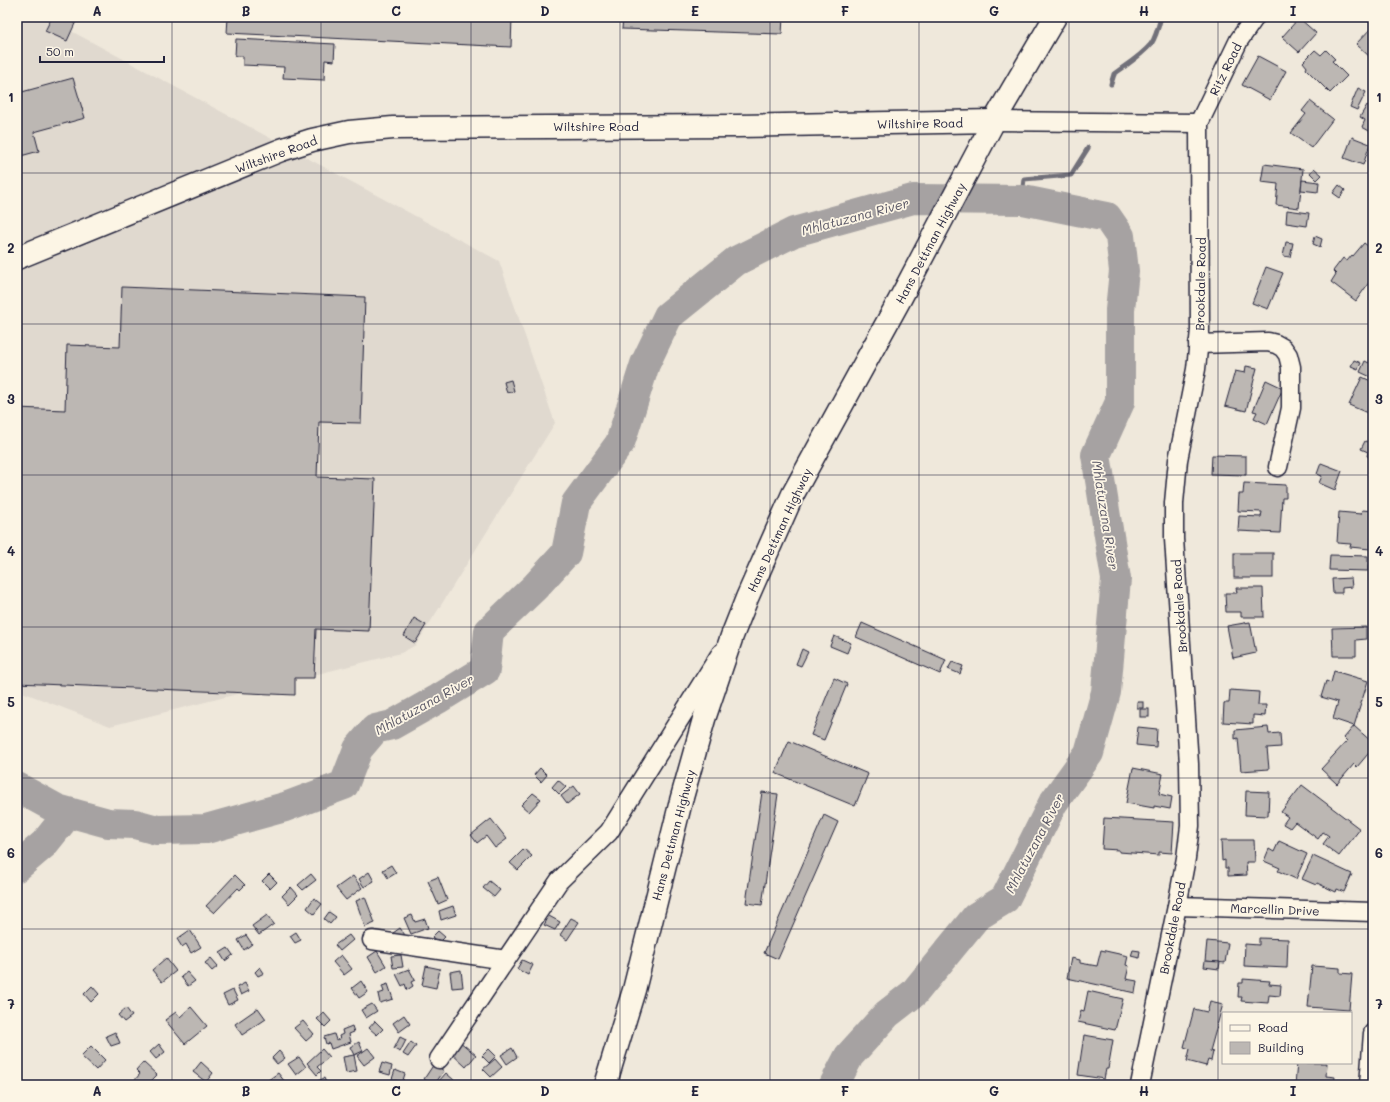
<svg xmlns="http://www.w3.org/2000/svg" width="1390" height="1102" font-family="Mali,sans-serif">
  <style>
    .built { fill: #e0d9cf }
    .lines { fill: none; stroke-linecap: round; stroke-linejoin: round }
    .stream { stroke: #716f79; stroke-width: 5 }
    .river { stroke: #a6a2a2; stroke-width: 30 }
    .building { fill: #bcb7b3; stroke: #22223b }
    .minor-casing { stroke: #22223b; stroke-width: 21 }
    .tertiary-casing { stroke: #22223b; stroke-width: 25 }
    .minor { stroke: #fcf5e5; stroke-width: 18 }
    .tertiary { stroke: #fcf5e5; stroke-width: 22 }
    .grid { fill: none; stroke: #22223b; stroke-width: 1; stroke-opacity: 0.55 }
    .labels { text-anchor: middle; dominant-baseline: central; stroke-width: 3.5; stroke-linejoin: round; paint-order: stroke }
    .street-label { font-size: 12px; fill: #22223b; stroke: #fcf5e5 }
    .water-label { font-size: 13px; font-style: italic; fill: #575564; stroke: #fcf5e5 }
    .neatline { fill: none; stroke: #22223b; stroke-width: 1.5 }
    .grid-label { font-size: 13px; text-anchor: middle; font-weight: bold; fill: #22223b }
  </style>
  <rect width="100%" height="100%" fill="#efe8db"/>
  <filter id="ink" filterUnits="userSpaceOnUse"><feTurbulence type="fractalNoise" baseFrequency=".025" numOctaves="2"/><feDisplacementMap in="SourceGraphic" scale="8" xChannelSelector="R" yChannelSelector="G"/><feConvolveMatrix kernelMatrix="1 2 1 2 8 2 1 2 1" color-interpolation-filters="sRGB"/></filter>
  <g filter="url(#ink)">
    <path class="built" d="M17,17H45L499,261L555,423L416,645L401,653L110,726L17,690Z"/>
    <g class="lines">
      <g class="stream">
        <path d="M1111,84L1114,74C1126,65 1141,56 1151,44C1156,37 1159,25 1161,17"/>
        <path d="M1033,202L1023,187L1024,179L1071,175L1088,148"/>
      </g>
      <g class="river">
        <path d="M17,787L57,809L108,823L135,824L157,830L206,829L285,807L344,785L358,749L375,729L392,725L438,699L485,670L489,631L535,587L566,553L576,503L620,443L645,364L668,316L736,261L794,232L913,199L1023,200L1107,217L1120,236L1124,271L1120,310V402L1096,455L1116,579L1106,692L1089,753L1053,803L1005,899L976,917L914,993L887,1014L849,1056L834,1085"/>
        <path d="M17,867L44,844L64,819L71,813"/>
      </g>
    </g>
    <g class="building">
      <path d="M52,17H78L67,41L45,31Z"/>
      <path d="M228,17H512L511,47L227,33Z"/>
      <path d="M623,17H783L782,34L622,29Z"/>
      <path d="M1299,18L1316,33L1299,52L1282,37Z"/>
      <path d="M1373,26V56L1371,58L1356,44Z"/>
      <path d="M236,39L335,44L334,61L325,60L324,80L283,78L284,67L243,65V56H235Z"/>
      <path d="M1315,50L1321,55L1326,50L1335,59L1332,61L1347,76L1330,93L1306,69L1307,67L1303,62Z"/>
      <path d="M1258,56L1286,71L1270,100L1242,85Z"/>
      <path d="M17,75L22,92L73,78L85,118L34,132L39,151L17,157Z"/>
      <path d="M1358,88L1366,92L1357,110L1350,107Z"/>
      <path d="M1310,101L1333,119L1311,148L1291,133L1306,114L1302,111Z"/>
      <path d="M1367,105L1373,109V133L1362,127L1365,120L1360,117Z"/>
      <path d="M1352,137L1370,144L1363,165L1344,158Z"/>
      <path d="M1264,164L1303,169L1299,208L1276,205L1278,184L1261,182Z"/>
      <path d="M1314,168L1322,175L1317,180L1310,173Z"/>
      <path d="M1302,180L1319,182L1318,192L1301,190Z"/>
      <path d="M1339,185L1345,190L1340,198L1333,193Z"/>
      <path d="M1287,210L1309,213L1307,226L1286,223Z"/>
      <path d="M1315,236L1322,239L1320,247L1313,244Z"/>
      <path d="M1286,242L1293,243L1290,257L1283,256Z"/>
      <path d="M1364,243L1373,250V283L1370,281L1356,301L1331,282L1336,274L1333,271L1343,258L1347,261L1352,255L1353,256Z"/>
      <path d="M1266,267L1283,273L1268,309L1252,303Z"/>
      <path d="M122,287L365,297L361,423L319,422L317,477L375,479L369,631L316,629L314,678H295V695L17,683V408L65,410L67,345L120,347Z"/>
      <path d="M1373,353V378L1360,372L1365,361L1369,363Z"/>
      <path d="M1354,360L1361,363L1358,369L1351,366Z"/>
      <path d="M1246,366L1257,368L1246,411L1225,406L1235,371L1245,373Z"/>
      <path d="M1362,377L1373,382V412L1372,415L1349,405Z"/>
      <path d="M511,380L514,391L507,393L504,382Z"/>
      <path d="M1266,380L1283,388L1267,424L1254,418L1257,412L1253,411Z"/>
      <path d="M1365,441L1373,444V443V458L1367,456L1368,452L1361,449Z"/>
      <path d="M1212,455L1246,456V475L1211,474Z"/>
      <path d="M1321,463L1342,471L1335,490L1319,483L1322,476L1317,474Z"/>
      <path d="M1244,483L1286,485V498H1282L1280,533L1238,531L1239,516L1261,517L1262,512L1238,511L1239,494H1243Z"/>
      <path d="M1362,510L1373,511V533H1372L1370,549L1350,547L1351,544L1337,543L1339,512L1361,514Z"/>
      <rect x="1234" y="553" width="39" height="25"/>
      <path d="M1330,555L1368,556V571L1329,570Z"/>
      <path d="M1351,578L1352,587L1342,588V593H1333L1332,579Z"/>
      <path d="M1236,588H1263L1264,617H1241V612H1226L1225,593H1237Z"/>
      <path d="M414,618L426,625L415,643L404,636Z"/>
      <path d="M1250,622L1256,653L1233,658L1227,626Z"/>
      <path d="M862,623L946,660L940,674L856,637Z"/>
      <path d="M1366,627V639L1356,640V656H1333L1332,628Z"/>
      <path d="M834,636L851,643L847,653L830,646Z"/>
      <path d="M802,649L808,652L801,666L796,664Z"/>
      <path d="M952,662L963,666L960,674L948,669Z"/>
      <path d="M1334,671L1368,681L1354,726L1333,719L1338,702L1321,697L1326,681L1331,683Z"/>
      <path d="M834,678L847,684L824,740L811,735Z"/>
      <path d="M1230,690L1259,692L1258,705H1266L1265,716L1253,715V724L1223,722L1224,703H1229Z"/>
      <rect x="1137" y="702" width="6" height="6"/>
      <rect x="1140" y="709" width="9" height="8"/>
      <path d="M1354,726L1373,743V748L1357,767L1354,764L1337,784L1321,769L1347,741L1344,738Z"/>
      <path d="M1138,727L1157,729L1156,747L1136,745Z"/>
      <path d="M1268,727L1269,734L1280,733L1281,747L1267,748L1269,769L1241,771L1238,738L1235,739V730Z"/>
      <path d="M789,741L868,774L855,806L775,773Z"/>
      <path d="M540,768L547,775L541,782L534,775Z"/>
      <path d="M1133,768L1163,774L1159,794L1172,797L1170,809L1154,806V808L1126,803Z"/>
      <path d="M558,780L566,787L559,794L552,787Z"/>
      <path d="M1302,785L1360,829L1339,856L1323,844L1329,836L1323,832L1318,839L1295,822L1290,828L1283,824L1288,817L1281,812Z"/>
      <path d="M574,786L580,794L567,804L561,796Z"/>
      <path d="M1246,791L1269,792L1268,816L1245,815Z"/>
      <path d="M762,792L778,794L762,905L746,903Z"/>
      <path d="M533,793L541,799L529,812L521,805Z"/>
      <path d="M824,815L838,822L778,959L764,953Z"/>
      <path d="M1104,818L1174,822L1172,853L1159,852V855L1119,852V850L1102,849Z"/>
      <path d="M491,819L507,839L495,848L486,836L477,843L471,835Z"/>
      <path d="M1221,840H1254L1255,862H1246L1247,875L1228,876V868H1225V860L1222,861Z"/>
      <path d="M1279,841L1307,854L1296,879L1278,871L1280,868L1264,861L1269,849L1274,852Z"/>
      <path d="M524,849L532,856L518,870L510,863Z"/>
      <path d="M1313,856L1352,874L1344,892L1337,889L1336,892L1317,883L1316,885L1302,879Z"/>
      <path d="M391,865L396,873L388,878L383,870Z"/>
      <path d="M369,872L374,881L364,887L359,879Z"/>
      <path d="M269,874L277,882L270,889L262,881Z"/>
      <path d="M311,874L316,880L303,890L298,885Z"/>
      <path d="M235,875L245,885L240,890L238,888L214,913L206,906Z"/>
      <path d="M353,876L362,888L346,900L336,888Z"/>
      <path d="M438,877L447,900L438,904L428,881Z"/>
      <path d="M489,881L500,890L494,897L483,888Z"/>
      <path d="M291,887L298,895L289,904L282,896Z"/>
      <path d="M365,897L375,923L365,927L356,901Z"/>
      <path d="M314,898L322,904L314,914L307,908Z"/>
      <path d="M453,906L456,915L441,920L439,911Z"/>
      <path d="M329,912L336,917L330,924L324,919Z"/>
      <path d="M267,915L274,924L259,935L252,926Z"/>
      <path d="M412,915L415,922L425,919L428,928L411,934L404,918Z"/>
      <path d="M549,916L560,922L555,930L544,925Z"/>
      <path d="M571,918L579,922L567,940L560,935Z"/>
      <path d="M400,928L405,935L399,940L393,933Z"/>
      <path d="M190,930L201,947L191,953L186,944L182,947L177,939Z"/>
      <path d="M438,931L445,937L439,943L432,937Z"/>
      <path d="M296,932L301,940L295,943L290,936Z"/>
      <path d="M246,935L252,944L244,950L238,940Z"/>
      <path d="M349,935L353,940L340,951L335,945Z"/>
      <path d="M1259,938L1288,939L1287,968L1244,966L1245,944L1259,945Z"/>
      <path d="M1207,941L1228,943L1225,963L1205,961Z"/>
      <path d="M228,948L233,955L225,961L220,953Z"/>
      <path d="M1101,950L1128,956L1126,965L1129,966L1126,979L1137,981L1135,993L1067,978L1071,958L1080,960V963L1097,966Z"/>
      <path d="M1133,950L1140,951L1139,958L1131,956Z"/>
      <path d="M377,951L386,966L377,972L368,957Z"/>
      <path d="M341,955L352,969L344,975L333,962Z"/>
      <path d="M401,955L403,967L393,968L391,956Z"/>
      <path d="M166,958L176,971L162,982L152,970Z"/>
      <path d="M211,958L218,966L212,971L205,963Z"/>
      <path d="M522,960L533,965L528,975L517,969Z"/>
      <path d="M1205,961L1220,962L1219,969L1204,967Z"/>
      <path d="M426,966L440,969L436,988L422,985Z"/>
      <path d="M1312,966L1340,968V973L1352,974L1349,1010L1308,1007Z"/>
      <path d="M260,967L264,973L258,976L255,972Z"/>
      <path d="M409,969L415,980L411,982L413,986L407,990L405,984L402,986L396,974Z"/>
      <path d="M461,970L463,987L452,988L450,972Z"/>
      <path d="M187,972L195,981L188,986L181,977Z"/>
      <path d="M1243,979L1270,981L1269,984L1281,985L1280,996L1269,995L1268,1003L1241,1001L1242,997H1238L1239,983H1243Z"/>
      <path d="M361,981L368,992L359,998L352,988Z"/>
      <path d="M245,983L249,991L241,995L237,987Z"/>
      <path d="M388,984L393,999L380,1003L378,994L384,992L382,986Z"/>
      <path d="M92,986L99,994L91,1002L84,994Z"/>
      <path d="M233,990L238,1000L228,1005L223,995Z"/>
      <path d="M1088,991L1123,999L1115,1030L1078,1022L1081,1010L1084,1011Z"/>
      <path d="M1210,1001L1223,1004L1210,1051L1213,1052L1211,1061L1208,1060L1206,1066L1187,1061L1190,1049L1184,1047L1194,1009L1207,1012Z"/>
      <path d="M372,1004L377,1011L366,1018L361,1010Z"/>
      <path d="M191,1007L207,1026L185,1044L165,1020L176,1012L180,1017Z"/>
      <path d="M126,1008L132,1016L124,1022L118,1015Z"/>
      <path d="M258,1008L266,1019L242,1035L235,1024Z"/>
      <path d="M324,1013L331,1021L325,1027L317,1019Z"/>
      <path d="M404,1015L410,1024L399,1032L393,1023Z"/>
      <path d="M303,1021L314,1034L306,1041L294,1028Z"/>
      <path d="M375,1021L383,1029L377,1035L369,1028Z"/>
      <path d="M352,1026L354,1032L349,1034L351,1042L331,1049L329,1043L326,1044L324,1037L334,1034L336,1040L340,1039L339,1036L343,1034L342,1030Z"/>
      <path d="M115,1032L120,1043L111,1046L106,1036Z"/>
      <path d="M1084,1035L1113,1040L1108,1069H1106L1104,1079L1078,1075Z"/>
      <path d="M400,1037L406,1040L400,1052L394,1049Z"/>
      <path d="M459,1041L476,1055L466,1067L450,1052Z"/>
      <path d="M359,1042L363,1051L354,1055L350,1047Z"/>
      <path d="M411,1042L416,1046L408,1057L403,1054Z"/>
      <path d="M159,1044L165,1052L156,1059L150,1052Z"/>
      <path d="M91,1046L105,1060L96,1070L81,1056Z"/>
      <path d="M368,1048L375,1057L364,1065L357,1056Z"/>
      <path d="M512,1048L517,1057L507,1064L501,1055Z"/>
      <path d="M322,1049L329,1057L317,1067L321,1071L317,1075L307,1063Z"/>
      <path d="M489,1049L496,1056L489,1063L482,1056Z"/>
      <path d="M279,1051L285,1058L277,1064L272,1058Z"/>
      <path d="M354,1055L357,1071L346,1073L343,1057Z"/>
      <path d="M299,1057L306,1067L296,1075L288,1064Z"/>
      <path d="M495,1059L502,1067L491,1077L483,1069Z"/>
      <path d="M143,1062L157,1075L147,1085H136L133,1082L140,1074L136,1070Z"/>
      <path d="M201,1062L213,1073L206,1082L193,1072Z"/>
      <path d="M382,1063L392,1066L390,1075L379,1072Z"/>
      <path d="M1297,1063H1327L1326,1076L1335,1077L1334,1085H1295Z"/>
      <path d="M434,1064L444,1071L434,1085H432L424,1079Z"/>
      <path d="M395,1070L405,1074L402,1083L392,1079Z"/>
      <path d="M278,1073L285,1082L281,1085H270L267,1081Z"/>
      <path d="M446,1073L455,1081L451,1085H444L439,1081Z"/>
      <path d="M324,1078L327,1085H315L314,1083Z"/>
    </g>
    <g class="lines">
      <defs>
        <g id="minor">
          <path d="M994,121L1199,123"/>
          <path d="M1198,344L1268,342L1276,344L1283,348L1288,355L1291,367V408L1278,467"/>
          <path d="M1177,906L1373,912"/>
          <path d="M372,940L506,960"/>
          <path d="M439,1059L559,881L609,832L721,653"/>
          <path d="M1140,1085L1177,906L1186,858L1190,826L1189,764L1174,539V503L1178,460L1196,369L1200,330L1199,123L1239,40L1255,17"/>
          <path d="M1369,1085L1373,1033"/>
        </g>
        <g id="tertiary">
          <path d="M17,258L281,150L312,140L349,132L393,128L737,126L994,121"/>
          <path d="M605,1085L634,990L681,801L704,719L732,636L747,598L793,494L899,301L994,121L1055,17"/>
        </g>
      </defs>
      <use href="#minor" class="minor-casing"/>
      <use href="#tertiary" class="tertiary-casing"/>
      <use href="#minor" class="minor"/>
      <use href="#tertiary" class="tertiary"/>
    </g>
  </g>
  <path class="grid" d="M172,17V1085M321,17V1085M471,17V1085M620,17V1085M770,17V1085M919,17V1085M1069,17V1085M1218,17V1085M17,173H1373M17,324H1373M17,475H1373M17,627H1373M17,778H1373M17,929H1373"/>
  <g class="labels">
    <g class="street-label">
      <text transform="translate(1225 69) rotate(-64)">Ritz Road</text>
      <text transform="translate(920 123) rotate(-1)">Wiltshire Road</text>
      <text x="596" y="126">Wiltshire Road</text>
      <text transform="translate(276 154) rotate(-20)">Wiltshire Road</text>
      <text transform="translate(930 243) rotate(-62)">Hans Dettman Highway</text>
      <text transform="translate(1200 284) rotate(-89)">Brookdale Road</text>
      <text transform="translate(779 530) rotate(-65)">Hans Dettman Highway</text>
      <text transform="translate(1179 606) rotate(-94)">Brookdale Road</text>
      <text transform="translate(673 835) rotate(-75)">Hans Dettman Highway</text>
      <text transform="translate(1275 909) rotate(2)">Marcellin Drive</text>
      <text transform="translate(1172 928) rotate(-79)">Brookdale Road</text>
    </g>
    <g class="water-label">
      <text transform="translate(855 216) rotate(-15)">Mhlatuzana River</text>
      <text transform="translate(1106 515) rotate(81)">Mhlatuzana River</text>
      <text transform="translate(424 704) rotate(-29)">Mhlatuzana River</text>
      <text transform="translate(1034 843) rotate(-62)">Mhlatuzana River</text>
    </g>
  </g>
  <rect width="1390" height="1102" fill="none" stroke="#fcf5e5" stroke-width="44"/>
  <rect x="1222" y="1012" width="130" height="52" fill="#fcf5e5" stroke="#a5a1a1"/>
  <rect x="1230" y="1025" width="20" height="6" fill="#fcf5e5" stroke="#a5a1a1"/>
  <text x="1258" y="1032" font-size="12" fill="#22223b">Road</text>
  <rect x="1230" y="1042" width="20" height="12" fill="#bcb7b3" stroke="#a5a1a1"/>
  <text x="1258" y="1052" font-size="12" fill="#22223b">Building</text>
  <path d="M40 56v6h124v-6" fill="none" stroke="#22223b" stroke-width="2"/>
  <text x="46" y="56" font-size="12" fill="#22223b" stroke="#fcf5e5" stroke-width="3" paint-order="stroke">50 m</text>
  <rect x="22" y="22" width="1346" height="1058" class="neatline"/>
  <g class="grid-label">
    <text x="97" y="16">A</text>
    <text x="246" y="16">B</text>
    <text x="396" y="16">C</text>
    <text x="545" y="16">D</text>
    <text x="695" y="16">E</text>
    <text x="845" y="16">F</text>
    <text x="994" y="16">G</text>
    <text x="1144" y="16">H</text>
    <text x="1293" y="16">I</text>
    <text x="11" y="102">1</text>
    <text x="1379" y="102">1</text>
    <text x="11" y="253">2</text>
    <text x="1379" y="253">2</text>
    <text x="11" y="404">3</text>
    <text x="1379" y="404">3</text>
    <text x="11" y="556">4</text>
    <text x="1379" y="556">4</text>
    <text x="11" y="707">5</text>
    <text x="1379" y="707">5</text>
    <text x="11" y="858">6</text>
    <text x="1379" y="858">6</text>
    <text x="11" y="1009">7</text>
    <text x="1379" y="1009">7</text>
    <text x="97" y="1096">A</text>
    <text x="246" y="1096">B</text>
    <text x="396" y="1096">C</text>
    <text x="545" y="1096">D</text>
    <text x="695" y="1096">E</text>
    <text x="845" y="1096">F</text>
    <text x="994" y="1096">G</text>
    <text x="1144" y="1096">H</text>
    <text x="1293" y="1096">I</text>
  </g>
</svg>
